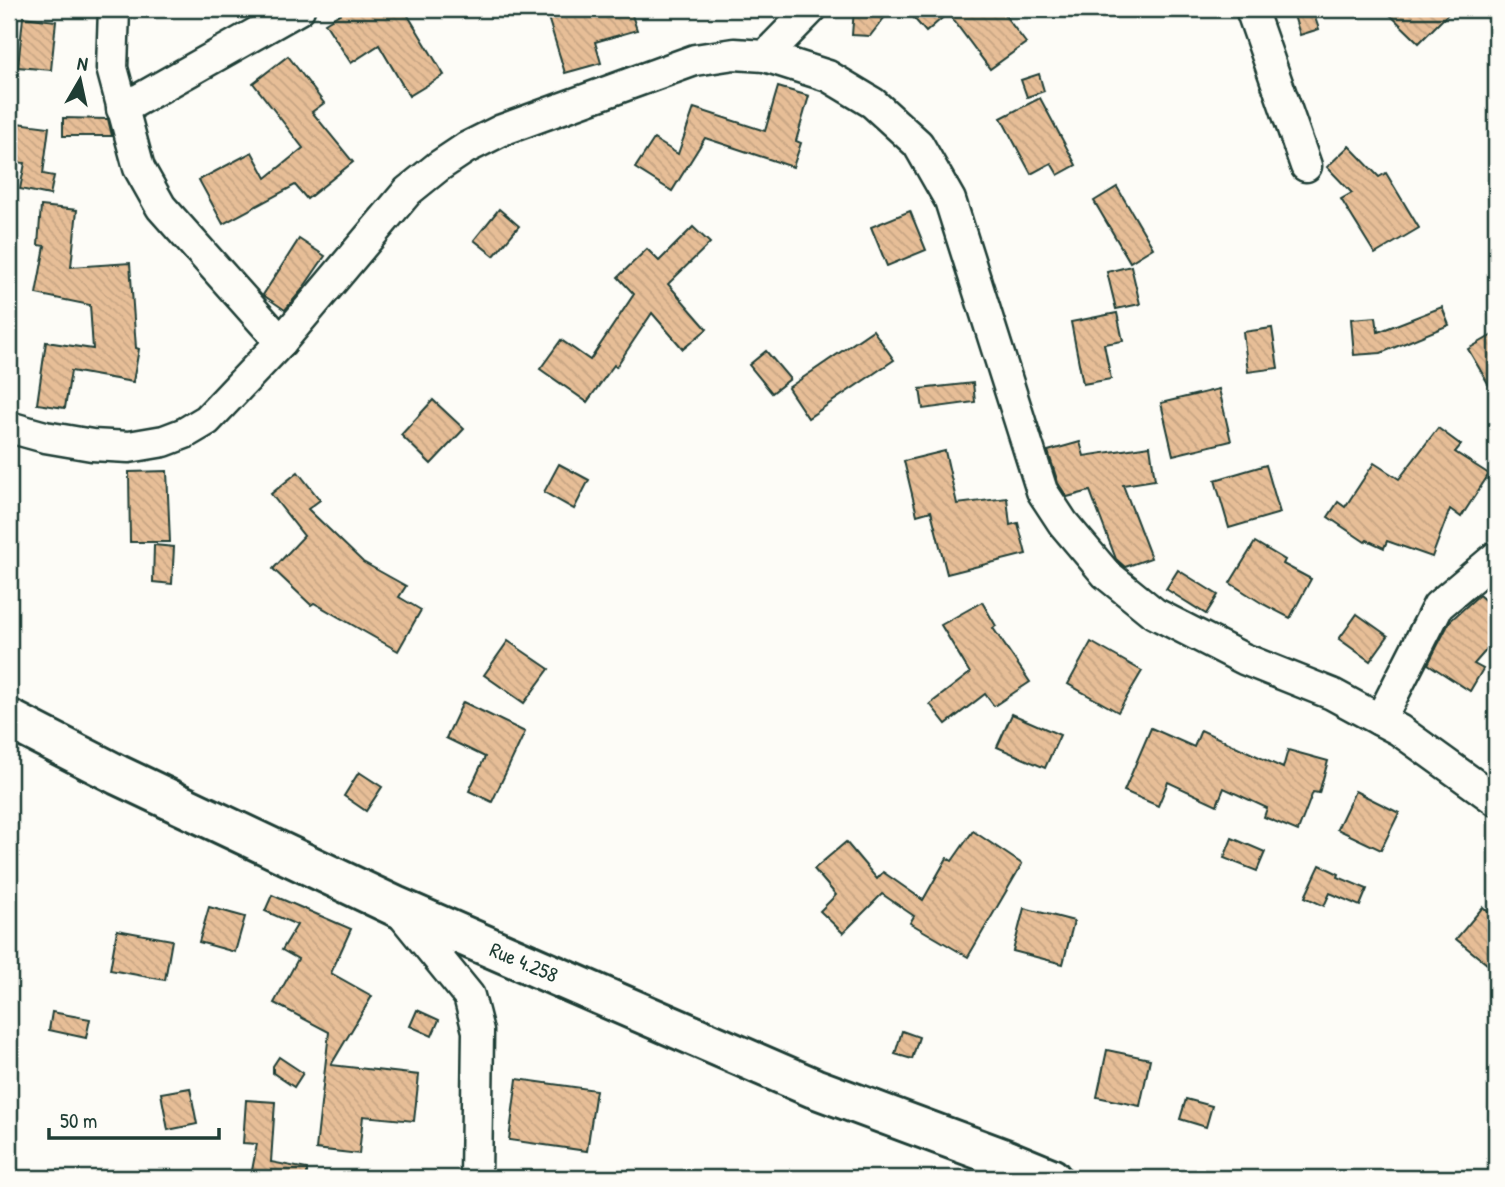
<svg xmlns="http://www.w3.org/2000/svg" width="1505" height="1187" font-family="'Patrick Hand',sans-serif">
  <style>
    .building { fill: url(#building-back-hatch); stroke: #1f3d34; stroke-width: 2 }
    .lines { fill: none; stroke-linecap: round; stroke-linejoin: round }
    .minor-casing { stroke: #1f3d34; stroke-width: 35 }
    .highway-casing { stroke: #1f3d34; stroke-width: 44 }
    .minor { stroke: #fdfcf7; stroke-width: 30 }
    .highway { stroke: #fdfcf7; stroke-width: 38 }
    .labels { text-anchor: middle; dominant-baseline: central; stroke-width: 7; stroke-linejoin: round; paint-order: stroke }
    .street-label { font-size: 21px; fill: #1f3d34; stroke: #fdfcf7 }
  </style>
  <defs>
    <pattern id="building-back-hatch" width="6" height="6" patternUnits="userSpaceOnUse" patternTransform="scale(1.75)"><rect width="6" height="6" fill="#e7be97"/><path d="M-1 5l2 2M0 0l6 6M5-1l2 2" fill="none" stroke="#c6a483"/></pattern>
  </defs>
  <rect width="100%" height="100%" fill="#fdfcf7"/>
  <filter id="ink" filterUnits="userSpaceOnUse"><feTurbulence type="fractalNoise" baseFrequency=".0143" numOctaves="2"/><feDisplacementMap in="SourceGraphic" scale="14" xChannelSelector="R" yChannelSelector="G"/><feConvolveMatrix kernelMatrix="1 2 1 2 8 2 1 2 1" color-interpolation-filters="sRGB"/></filter>
  <g filter="url(#ink)">
    <g class="building">
      <path d="M348,9H404L444,75L409,96L379,45L351,63L325,23Z"/>
      <path d="M563,9H630L637,30L595,42L601,63L565,73L547,14Z"/>
      <path d="M854,9H891L870,36L852,35Z"/>
      <path d="M906,9H1000L1026,43L990,69L948,13L926,32Z"/>
      <path d="M1292,9H1312L1319,29L1300,35Z"/>
      <path d="M1384,9H1453L1419,43Z"/>
      <path d="M23,17L56,21L51,70L18,67Z"/>
      <path d="M288,56L324,103L312,112L353,162L307,199L295,185L223,224L199,180L252,152L266,178L303,148L253,83Z"/>
      <path d="M1039,74L1044,91L1027,97L1021,80Z"/>
      <path d="M778,87L809,96L796,141L801,143L793,167L705,138L672,191L635,168L654,139L678,154L694,108L765,131Z"/>
      <path d="M1040,98L1076,165L1058,175L1051,163L1031,174L1001,118Z"/>
      <path d="M63,118L108,119L112,136H63Z"/>
      <path d="M9,122L49,127L43,174L54,176L50,195L20,189L25,163L9,161Z"/>
      <path d="M1349,146L1379,177L1386,173L1419,228L1375,254L1341,199L1352,193L1327,167Z"/>
      <path d="M1117,187L1153,248L1130,262L1094,201Z"/>
      <path d="M41,206L77,210L71,267L130,263L136,348L139,349L133,382L71,371L65,408L37,404L46,342L93,349L90,305L36,294L45,246L38,245Z"/>
      <path d="M499,209L519,226L494,256L474,240Z"/>
      <path d="M910,211L926,250L887,266L871,227Z"/>
      <path d="M693,227L710,243L668,284L707,329L683,349L652,313L616,367L614,365L587,402L540,369L561,340L590,360L634,294L618,277L647,249L659,261Z"/>
      <path d="M299,239L325,256L301,291L285,310L263,295Z"/>
      <path d="M1131,266L1140,304L1116,309L1107,272Z"/>
      <path d="M1442,307L1449,325L1381,353L1354,355L1351,319L1376,317L1378,332Z"/>
      <path d="M1117,313L1123,341L1104,344L1111,379L1083,384L1071,322Z"/>
      <path d="M1272,328L1278,368L1248,372L1243,332Z"/>
      <path d="M873,330L894,360L808,418L788,388Z"/>
      <path d="M1496,333V397L1468,349Z"/>
      <path d="M766,351L790,379L772,393L749,365Z"/>
      <path d="M973,383L975,402L923,409L920,389Z"/>
      <path d="M1219,389L1231,441L1173,455L1161,403Z"/>
      <path d="M433,400L464,429L431,464L401,435Z"/>
      <path d="M1438,428L1461,445L1455,452L1489,474L1461,517L1450,509L1432,557L1387,541L1384,548L1367,540L1365,542L1328,517L1338,502L1345,507L1374,463L1399,479Z"/>
      <path d="M1080,442L1084,456L1150,446L1155,480L1123,485L1151,558L1125,567L1116,559L1090,491L1067,497L1058,483L1048,451Z"/>
      <path d="M945,451L957,504L1007,498L1010,525L1018,523L1026,554L947,574L931,511L917,515L904,461Z"/>
      <path d="M559,464L589,480L574,509L544,492Z"/>
      <path d="M1266,465L1280,513L1229,528L1215,480Z"/>
      <path d="M167,471L170,542H130L129,472Z"/>
      <path d="M298,472L320,500L308,509L363,562L406,586L399,597L421,610L398,651L314,603L311,605L273,569L304,536L271,494Z"/>
      <path d="M1255,542L1285,560L1283,564L1311,579L1290,618L1263,604L1230,583Z"/>
      <path d="M154,545L174,547L172,584L153,582Z"/>
      <path d="M1178,570L1218,595L1206,614L1166,589Z"/>
      <path d="M1479,595L1496,610V639L1474,664L1483,669L1470,691L1428,664L1450,621Z"/>
      <path d="M982,602L996,626L993,628L1030,682L994,706L985,694L946,724L930,704L970,673L941,625Z"/>
      <path d="M1357,614L1388,636L1370,661L1339,639Z"/>
      <path d="M508,641L549,669L524,703L484,675Z"/>
      <path d="M1091,642L1142,671L1118,712L1068,684Z"/>
      <path d="M463,702L525,732L492,802L469,791L485,757L446,738Z"/>
      <path d="M1012,714L1060,735L1045,768L997,747Z"/>
      <path d="M1151,728L1194,747L1201,730L1283,768L1288,750L1328,761L1319,793L1313,792L1298,831L1264,817L1267,808L1224,788L1217,805L1168,782L1158,806L1124,791Z"/>
      <path d="M359,772L382,787L366,811L344,796Z"/>
      <path d="M1355,791L1399,813L1381,850L1337,829Z"/>
      <path d="M973,831L1022,864L968,957L910,923L914,916L882,894L843,933L820,911L836,895L814,869L846,842L877,879L883,872L923,900L947,858L952,861Z"/>
      <path d="M1232,838L1265,852L1257,871L1224,858Z"/>
      <path d="M1320,865L1339,874L1338,877L1367,889L1360,906L1330,893L1324,906L1305,897Z"/>
      <path d="M272,895L351,929L331,973L372,996L331,1065L419,1075L414,1121L363,1116L359,1154L316,1149L329,1032L274,1003L298,959L282,950L297,925L265,911Z"/>
      <path d="M209,907L245,917L235,952L199,942Z"/>
      <path d="M1483,907L1496,919V952L1487,964L1456,939Z"/>
      <path d="M1024,908L1074,921L1063,964L1013,951Z"/>
      <path d="M117,930L172,940L165,980L110,970Z"/>
      <path d="M417,1010L439,1020L432,1036L410,1026Z"/>
      <path d="M52,1012L90,1019L86,1038L49,1030Z"/>
      <path d="M902,1031L919,1037L912,1059L895,1054Z"/>
      <path d="M1107,1050L1150,1059L1140,1106L1097,1097Z"/>
      <path d="M279,1057L303,1073L294,1087L273,1073V1066Z"/>
      <path d="M517,1079L596,1090L587,1151L509,1140Z"/>
      <path d="M190,1088L197,1124L168,1130L161,1093Z"/>
      <path d="M1186,1099L1212,1106L1206,1127L1180,1119Z"/>
      <path d="M246,1100L275,1102L271,1162L307,1169V1178H264L251,1176L257,1144L243,1143Z"/>
    </g>
    <g class="lines">
      <defs>
        <g id="minor">
          <path d="M114,9L112,68L139,168L161,207L281,342"/>
          <path d="M1251,9L1306,166"/>
          <path d="M765,56L811,9"/>
          <path d="M122,109L299,9"/>
          <path d="M9,427L45,437L92,445L129,447L164,441L185,433L207,420L281,342L408,191L439,166L466,148L502,130L695,60L734,54L765,56L828,76L873,103L918,144L950,200L1042,491L1063,523L1106,574L1154,613L1244,659L1332,694L1380,720L1399,730L1496,800"/>
          <path d="M1380,720L1438,606L1496,557"/>
          <path d="M398,909L469,996L478,1031L476,1178"/>
        </g>
        <path id="highway" d="M9,719L118,775L395,906L814,1088L1005,1159L1051,1178"/>
      </defs>
      <use href="#minor" class="minor-casing"/>
      <use href="#highway" class="highway-casing"/>
      <use href="#minor" class="minor"/>
      <use href="#highway" class="highway"/>
    </g>
  </g>
  <g class="labels">
    <g class="street-label">
      <text transform="translate(524 962) rotate(23)">Rue 4.258</text>
    </g>
  </g>
  <rect width="1505" height="1187" fill="none" stroke="#fdfcf7" stroke-width="35"/>
  <rect x="18" y="18" width="1470" height="1152" fill="none" stroke="#1f3d34" stroke-width="2.5" filter="url(#ink)"/>
  <g transform="translate(80 80) rotate(9)" stroke="#fdfcf7" stroke-width="5" paint-order="stroke">
  <path d="M0-5L12 26L0 18L-12 26Z" fill="#1f3d34"/>
  <text y="-10" font-size="19" font-weight="bold" text-anchor="middle" fill="#1f3d34">N</text>
  </g>
  <path d="M49 1128v10h170v-10" fill="none" stroke="#1f3d34" stroke-width="3.5"/>
  <text x="60" y="1128" font-size="21" fill="#1f3d34" stroke="#fdfcf7" stroke-width="5" paint-order="stroke">50 m</text>
</svg>
